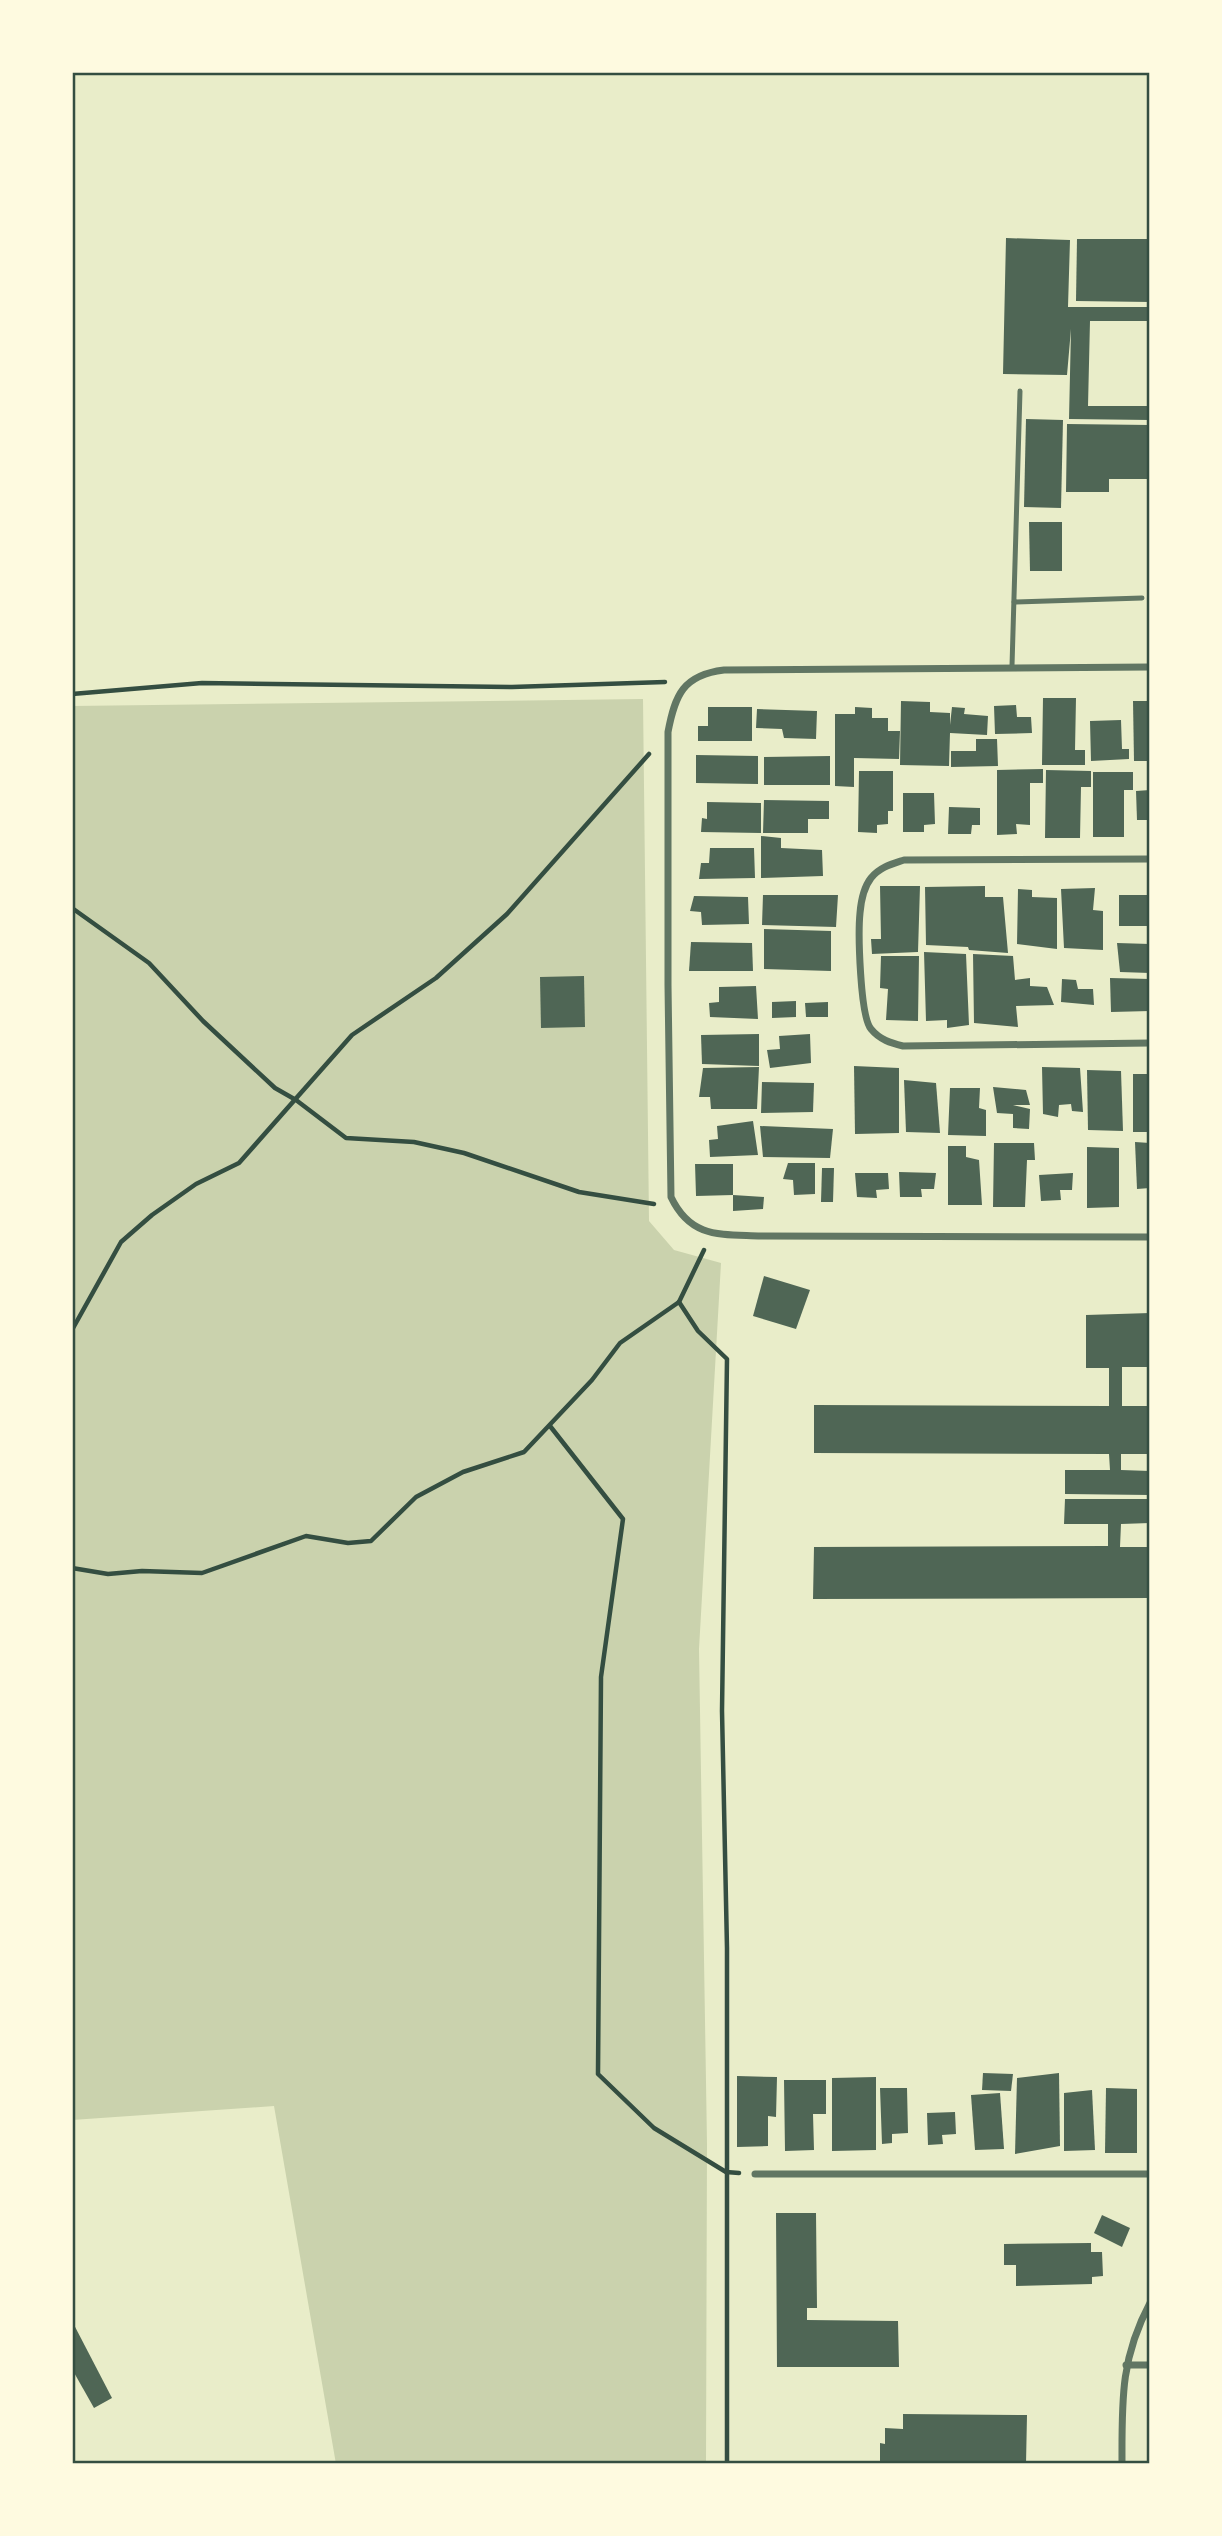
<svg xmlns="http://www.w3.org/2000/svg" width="1222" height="2536" font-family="Karla,sans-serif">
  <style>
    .green { fill: #cad2ad }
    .building { fill: #4f6655 }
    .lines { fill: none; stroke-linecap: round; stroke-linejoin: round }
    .path { stroke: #344e41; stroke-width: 4.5 }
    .service { stroke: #617663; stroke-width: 5 }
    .minor { stroke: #617663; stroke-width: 7 }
    .neatline { fill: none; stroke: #344e41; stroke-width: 2.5 }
  </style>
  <rect width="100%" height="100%" fill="#e9edc9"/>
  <path class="green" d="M643,699L649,1221L674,1250L721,1263L699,1649L707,2144L706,2464H336L274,2106L72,2120V706Z"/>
  <g class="building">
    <path d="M1006,238L1070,240L1068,307H1150V321H1090L1088,406H1150V420L1069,419L1071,329L1067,375L1003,374Z"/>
    <path d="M1077,239H1150V302L1076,301Z"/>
    <path d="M1026,419L1063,420L1061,508L1024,507Z"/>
    <path d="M1067,424L1150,425V479H1109V492H1066Z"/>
    <path d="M1029,522H1062V571H1030Z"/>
    <path d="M1043,698H1076L1075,750H1085V765H1042Z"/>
    <path d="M901,701L930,702V712L950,713V725L952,707L965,708L964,714L988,716L987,735L950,733L949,766L900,765Z"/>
    <path d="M1133,701H1150V761H1134Z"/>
    <path d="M1016,705L1017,717H1031L1032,733L995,734L994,706Z"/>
    <path d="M708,707H752V741H698V726H708Z"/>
    <path d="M855,707L872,708V718H888V731H900L899,759L854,758V787L835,786V714H855Z"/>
    <path d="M757,709L817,711L816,739L784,738L782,729L756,728Z"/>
    <path d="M1121,720L1122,749H1129V759L1091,761L1090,721Z"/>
    <path d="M976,739H997L998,766L951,767V751H976Z"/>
    <path d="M696,755L758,756V784L696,783Z"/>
    <path d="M830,756V785H764V757Z"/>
    <path d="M1043,769V783H1030V825L1016,824L1017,834L997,835V770Z"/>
    <path d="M1046,770L1091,771V787H1081L1080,838H1045Z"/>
    <path d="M859,771H893V811H888V824L877,825V833L858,832Z"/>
    <path d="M1093,772H1133V790H1124V837H1093Z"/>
    <path d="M1150,790V820H1137L1136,791Z"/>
    <path d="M903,793H934L935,824L924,825V832H903Z"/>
    <path d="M764,800L829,801V819H808V833H763Z"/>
    <path d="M707,802L761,803V833L701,832L702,818L707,819Z"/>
    <path d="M949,807L980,808V825H972L971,834H948Z"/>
    <path d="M761,836L781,838V848L822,850L823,876L761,878Z"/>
    <path d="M710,848H754L755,878L699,879L701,863H709Z"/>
    <path d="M880,886H920L918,952L872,954L871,939H881Z"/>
    <path d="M985,886V897H1003L1008,953L969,950L968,947L926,945L925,887Z"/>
    <path d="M1095,888L1093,910L1103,911V950L1064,948L1061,889Z"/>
    <path d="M1018,889L1032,890V897L1057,898V949L1017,944Z"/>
    <path d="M763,895H838L836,927L762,925Z"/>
    <rect x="1119" y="895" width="31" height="31"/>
    <path d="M694,896L748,897L749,924L702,925L701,912L690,911Z"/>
    <path d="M764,929L831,931V971L764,969Z"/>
    <path d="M691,942L752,943L753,971H689Z"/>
    <path d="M1117,943L1150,944V973L1120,972Z"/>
    <path d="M924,952L966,954L969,1025L947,1028V1020L926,1021Z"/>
    <path d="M973,954L1013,956L1015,980L1030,978V986L1047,987L1054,1005L1016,1006L1018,1027L974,1023Z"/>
    <path d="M881,956H919L918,1021L886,1020L888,989L880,988Z"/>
    <path d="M584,976L585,1027L541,1028L540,977Z"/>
    <path d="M1110,978L1150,979V1011L1111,1012Z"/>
    <path d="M1062,979L1076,980L1078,989H1093L1094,1005L1061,1002Z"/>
    <path d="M756,986L758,1019L710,1017L709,1003L719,1002V987Z"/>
    <path d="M796,1001V1017L772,1018V1002Z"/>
    <path d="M828,1002V1017H806L805,1003Z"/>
    <path d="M759,1034V1066L702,1064L701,1035Z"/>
    <path d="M810,1034L811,1063L770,1068L767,1050L780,1049L779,1036Z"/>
    <path d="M854,1066L899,1068V1133L855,1134Z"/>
    <path d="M759,1067L757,1109H711L710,1097H699L703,1068Z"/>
    <path d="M1042,1067L1080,1068L1083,1112L1072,1111L1071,1104L1059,1105L1058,1117L1043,1114Z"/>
    <path d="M1087,1070L1121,1071L1123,1131L1088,1130Z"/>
    <rect x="1133" y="1074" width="17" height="58"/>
    <path d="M904,1080L936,1083L940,1133L906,1132Z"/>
    <path d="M762,1082L814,1083L813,1112L761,1113Z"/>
    <path d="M993,1087L1026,1090L1030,1105H1013L1030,1109L1029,1129L1013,1128V1114L997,1113Z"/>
    <path d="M950,1088H980L979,1108L986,1110V1136L948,1135Z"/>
    <path d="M753,1121L758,1155L710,1157L709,1140L718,1139L717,1126Z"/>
    <path d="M760,1126L833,1129L830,1158L763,1157Z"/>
    <path d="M1135,1142L1150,1143V1188L1137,1189Z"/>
    <path d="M994,1143H1034L1035,1160H1027L1025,1207H993Z"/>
    <path d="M948,1146H966V1157L979,1160L982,1205H948Z"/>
    <path d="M1087,1147L1119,1148V1207L1087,1208Z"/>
    <path d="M788,1163H815V1194L794,1195L793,1180L783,1179Z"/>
    <path d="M695,1164H733V1195L696,1196Z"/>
    <path d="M822,1168H834L833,1202H821Z"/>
    <path d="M899,1172L936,1173L934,1189H921L922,1197H900Z"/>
    <path d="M855,1173H888L889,1189L876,1190L877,1198L857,1197Z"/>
    <path d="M1073,1173L1072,1190H1060L1061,1200L1041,1201L1039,1175Z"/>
    <path d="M733,1195L764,1197L763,1209L733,1211Z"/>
    <path d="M764,1276L810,1290L796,1329L753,1316Z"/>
    <path d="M1150,1313V1367H1122V1406H1150V1454H1121V1470L1150,1471V1495L1065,1494V1470H1110L1109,1454L814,1453V1405L1109,1406V1368H1086V1315Z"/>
    <path d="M1065,1499H1150V1523L1121,1524L1120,1547H1150V1598L813,1599L814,1547L1108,1546V1524H1064Z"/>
    <path d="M983,2073L1013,2074L1011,2091L982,2090Z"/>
    <path d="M1059,2073L1060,2146L1015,2154L1017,2078Z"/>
    <path d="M737,2076L777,2077L776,2117L768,2116V2146L737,2147Z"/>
    <path d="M876,2077V2150L832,2151V2078Z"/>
    <path d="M784,2080H826V2114H813L814,2150L785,2151Z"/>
    <path d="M880,2088H907L908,2133L892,2134V2143L882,2144Z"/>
    <path d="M1106,2088L1137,2089V2153H1105Z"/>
    <path d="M1092,2090L1095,2150L1064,2151V2093Z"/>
    <path d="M1000,2093L1004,2149L975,2150L971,2095Z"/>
    <path d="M955,2112L956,2134L942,2135L943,2144L928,2145L927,2113Z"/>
    <path d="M776,2213H816L817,2308H807V2320L898,2321L899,2367H777Z"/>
    <path d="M1102,2215L1130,2228L1122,2247L1094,2233Z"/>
    <path d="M1091,2243V2252H1102L1103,2276L1092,2277V2284L1016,2286V2265H1004V2244Z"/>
    <path d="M72,2321L112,2398L94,2408L72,2369Z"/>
    <path d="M903,2414L1027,2415L1026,2464H880V2443L885,2444V2428L903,2429Z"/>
  </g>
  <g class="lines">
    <g class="path">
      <path d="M72,694L202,683L512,687L665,682"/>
      <path d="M72,908L149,963L203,1021L275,1088L296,1100L346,1138L414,1142L464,1153L579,1192L654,1204"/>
      <path d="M679,1302L698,1331L727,1359L722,1711L727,1948V2464"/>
      <path d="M72,1330L121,1242L152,1215L196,1184L239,1163L352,1035L436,978L507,914L649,754"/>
      <path d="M550,1426L623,1519L601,1677L598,2074L654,2128L726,2172L739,2173"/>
      <path d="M72,1568L108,1574L142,1571L202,1573L306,1536L348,1543L371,1541L416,1497L463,1472L524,1452L592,1380L620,1343L679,1302L704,1250"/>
    </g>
    <g class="service">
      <path d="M1014,602L1142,598"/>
      <path d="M1012,666L1020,391"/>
    </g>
    <g class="minor">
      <path d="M1150,667L724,670C683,675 675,695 668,732V985L671,1197C691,1239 721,1234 761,1236L1150,1237"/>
      <path d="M1150,859L904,860C892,864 880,867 871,878C864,887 861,901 860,913C858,933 860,1016 871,1029C880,1040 891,1043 903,1046L1150,1043"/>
      <path d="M755,2174H1150"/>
      <path d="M1126,2365H1150"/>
      <path d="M1122,2464C1122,2402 1120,2359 1150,2303"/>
    </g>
  </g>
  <rect width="1222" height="2536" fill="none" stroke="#fefae0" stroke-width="147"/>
  <rect x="74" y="74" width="1074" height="2388" class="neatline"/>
</svg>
